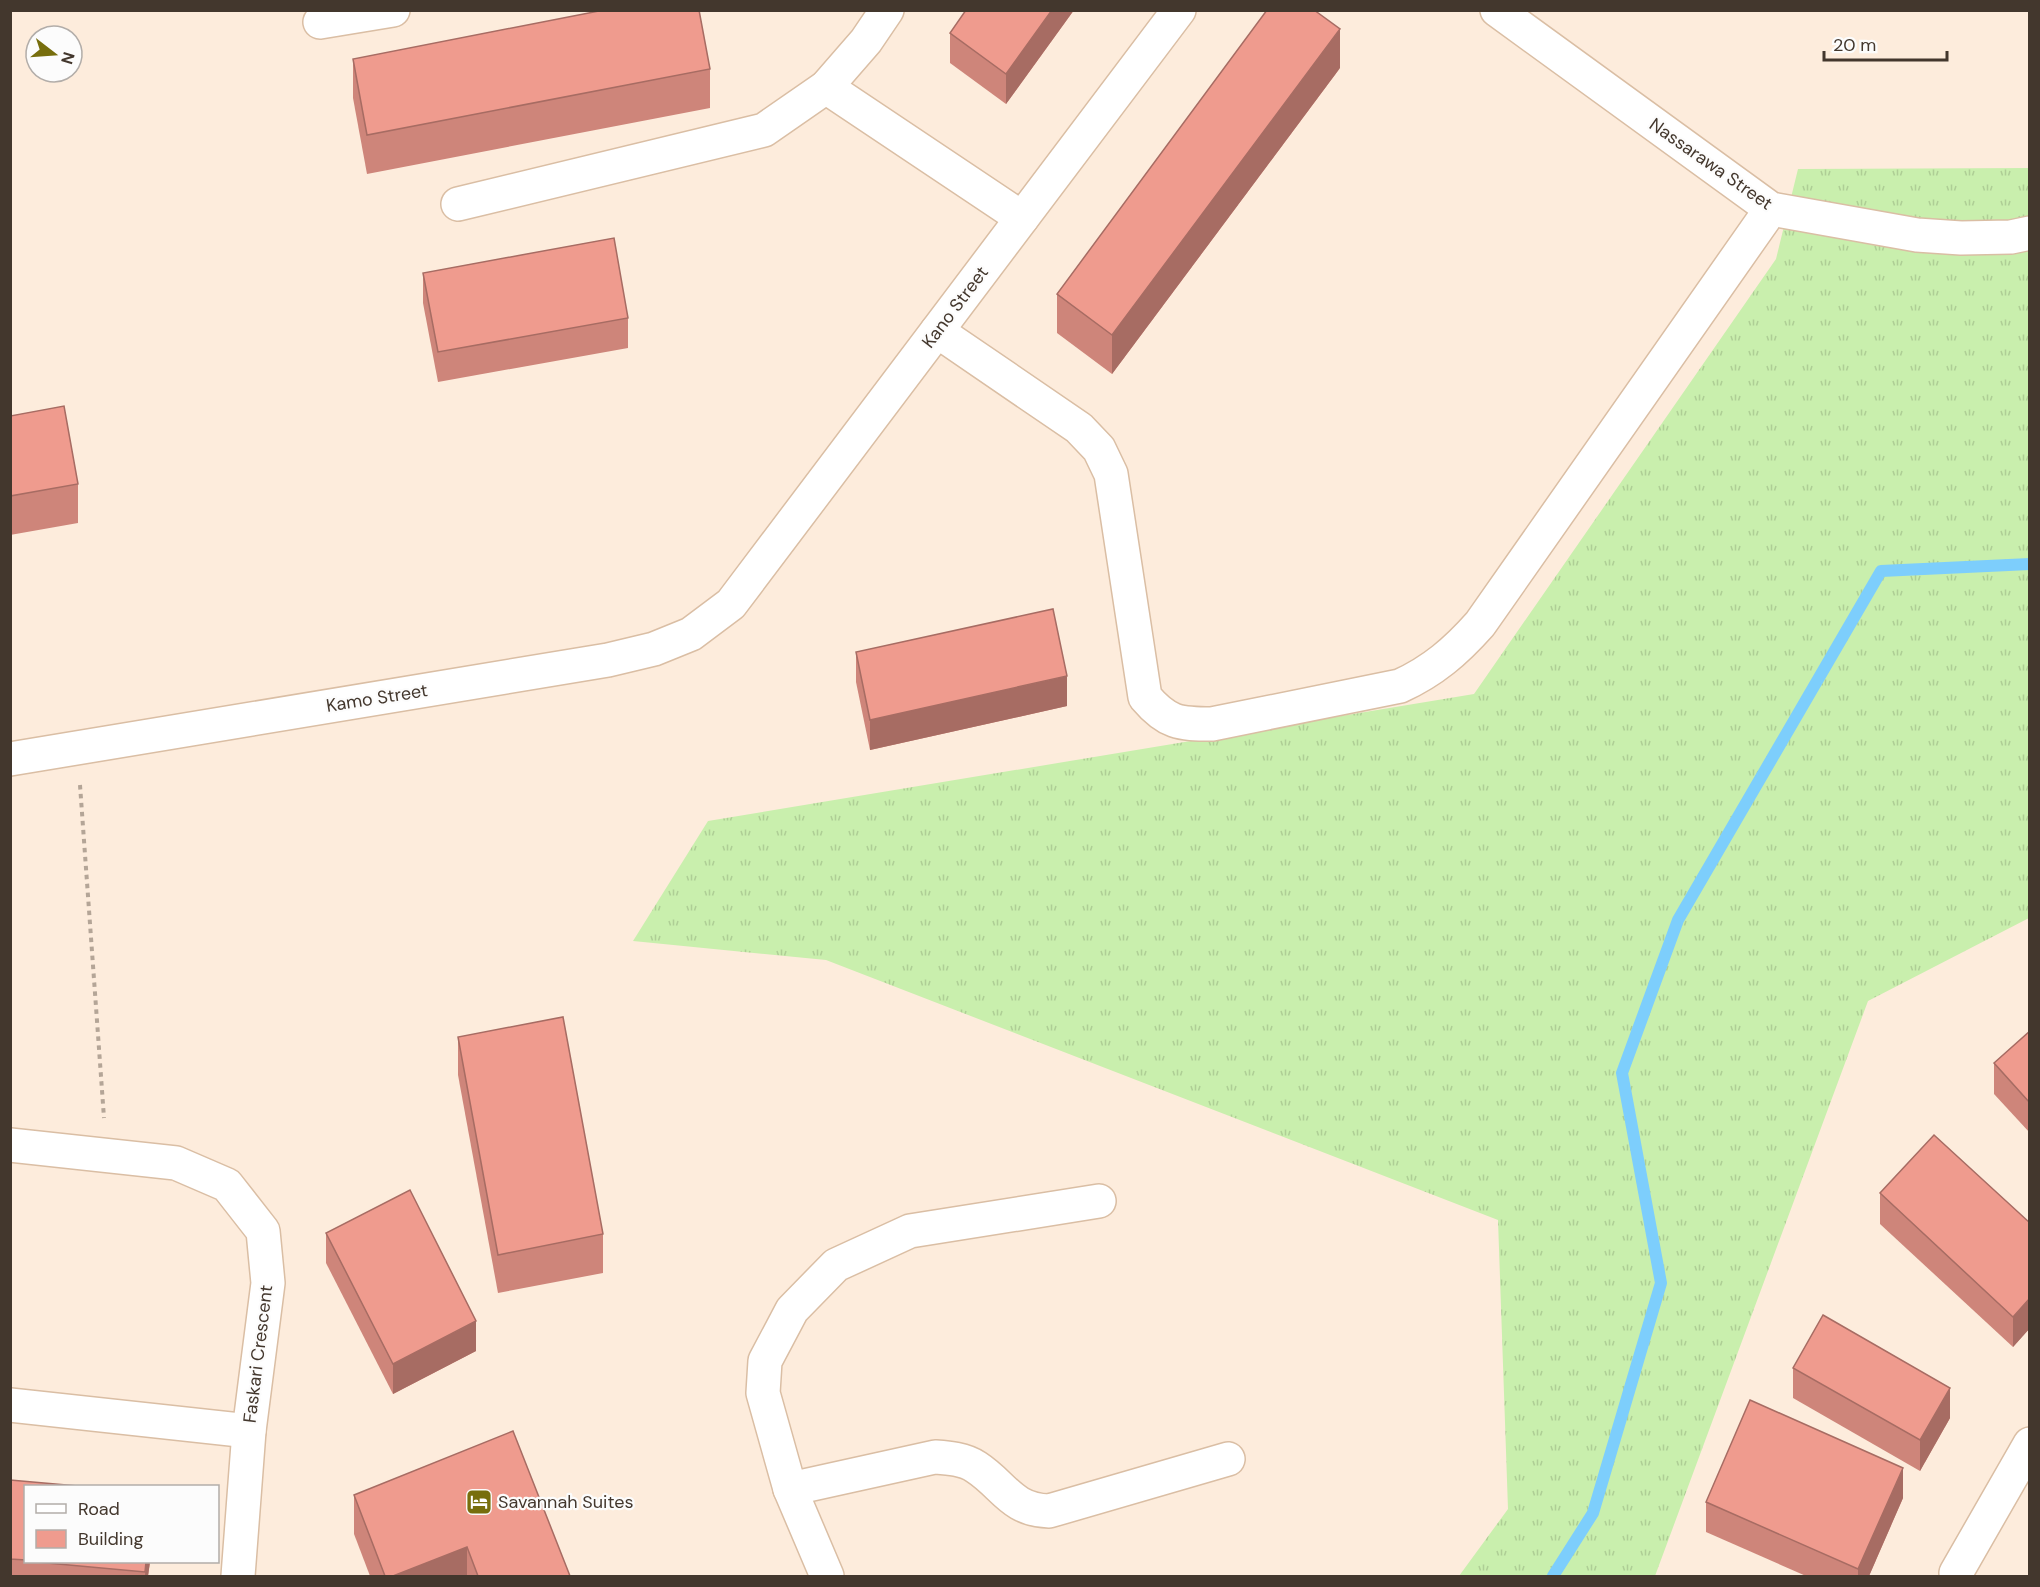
<svg xmlns="http://www.w3.org/2000/svg" width="2040" height="1587" font-family="'DM Sans',sans-serif">
  <style>
    .grass { fill: url(#grass-tufts) }
    .lines { fill: none; stroke-linecap: round; stroke-linejoin: round }
    .stream { stroke: #7dcefc; stroke-width: 12 }
    .minor-casing { stroke: #dabea4; stroke-width: 36 }
    .path { stroke: #b4a597; stroke-width: 4; stroke-dasharray: 4.5 4.5; stroke-linecap: butt }
    .minor { stroke: #fff; stroke-width: 33 }
    .wall { fill: #ce857a }
    .shaded-wall { fill: #a76c63 }
    .building { fill: #ef9b8e; stroke: #a76c63; stroke-width: 1.5 }
    .labels { text-anchor: middle; dominant-baseline: central; stroke-width: 4.5; stroke-linejoin: round; paint-order: stroke }
    .street-label { font-size: 18px; fill: #43372d; stroke: #fcfcfc }
    .poi-label { font-size: 18px; fill: #43372d; stroke: #fcfcfc; text-anchor: start }
  </style>
  <defs>
    <pattern id="grass-tufts" width="24" height="20" patternUnits="userSpaceOnUse" patternTransform="scale(1.5)"><rect width="24" height="20" fill="#c9efad"/><path d="M3 7l-1-3M5 7V3M7 7l1-3M15 17l-1-3M17 17v-4M19 17l1-3" fill="none" stroke="#aece95"/></pattern>
  </defs>
  <rect width="100%" height="100%" fill="#fdecdc"/>
  <path class="grass" d="M2029,168V918L1868,1001L1655,1576H1459L1508,1509L1498,1220L826,960L633,941L708,821L1474,694L1776,259L1798,169Z"/>
  <g class="lines">
    <path class="stream" d="M1553,1576L1593,1513L1661,1283L1622,1073L1678,920L1881,571L2030,564"/>
    <defs>
      <g id="minor">
        <path d="M1497,10L1771,209L1917,235L1961,238L2011,237L2030,233"/>
        <path d="M320,22L393,10"/>
        <path d="M826,87L1022,218"/>
        <path d="M458,204L764,130L826,87L866,41L887,10"/>
        <path d="M937,331L1079,428L1099,449L1111,474L1145,697C1167,723 1179,724 1212,724L1400,686C1433,671 1456,651 1480,624L1771,209"/>
        <path d="M10,759L608,660L654,649L691,634L731,604L1179,10"/>
        <path d="M10,1145L176,1163L227,1185L263,1231L268,1283L249,1431L238,1576"/>
        <path d="M10,1405L249,1431"/>
        <path d="M790,1489L935,1457C949,1458 964,1459 976,1467C1004,1485 1011,1510 1049,1511L1228,1459"/>
        <path d="M1956,1573L2030,1444"/>
        <path d="M827,1576L790,1489L763,1393L765,1361L792,1310L836,1265L910,1231L1099,1201"/>
      </g>
    </defs>
    <use href="#minor" class="minor-casing"/>
    <path class="path" d="M80,785L104,1118"/>
    <use href="#minor" class="minor"/>
  </g>
  <g class="wall">
    <path d="M1074,10L1006,104L950,63V33Z"/>
    <path d="M353,59L710,69V108L367,174L353,98Z"/>
    <path d="M1340,68L1112,374L1057,333V294Z"/>
    <path d="M423,273L628,318V348L438,382L423,303Z"/>
    <path d="M10,416L78,484V523L10,535Z"/>
    <path d="M856,652L1067,706L870,750L856,682Z"/>
    <path d="M2030,1031V1133L1994,1094V1063Z"/>
    <path d="M458,1037L603,1234V1273L498,1293L458,1075Z"/>
    <path d="M1880,1193L2030,1223V1328L2013,1347L1880,1224Z"/>
    <path d="M326,1233L476,1351L393,1394L326,1263Z"/>
    <path d="M1793,1368L1950,1418L1920,1471L1793,1398Z"/>
    <path d="M10,1480L26,1486V1562H150L148,1576H10Z"/>
    <path d="M354,1495L570,1576H370L354,1534Z"/>
    <path d="M1903,1498L1869,1576H1806L1706,1532V1502Z"/>
  </g>
  <g class="shaded-wall">
    <path d="M1052,10H1074L1006,104V74Z"/>
    <path d="M1340,29V68L1112,374V335Z"/>
    <path d="M1067,676V706L870,750V720Z"/>
    <path d="M2030,1298V1328L2013,1347V1317Z"/>
    <path d="M476,1321V1351L393,1394V1364Z"/>
    <path d="M1950,1388V1418L1920,1471V1440Z"/>
    <path d="M1903,1468V1498L1869,1576H1858V1569Z"/>
    <path d="M467,1547V1576H393Z"/>
    <path d="M146,1562H150L148,1576H145Z"/>
  </g>
  <g class="building">
    <path d="M604,10H699L710,69L367,135L353,59Z"/>
    <path d="M966,10H1052L1006,74L950,33Z"/>
    <path d="M1267,10H1314L1340,29L1112,335L1057,294Z"/>
    <path d="M614,238L628,318L438,352L423,273Z"/>
    <path d="M64,406L78,484L10,496V416Z"/>
    <path d="M1053,609L1067,676L870,720L856,652Z"/>
    <path d="M563,1017L603,1234L498,1255L458,1037Z"/>
    <path d="M2030,1031V1103L1994,1063Z"/>
    <path d="M1934,1135L2030,1223V1298L2013,1317L1880,1193Z"/>
    <path d="M410,1190L476,1321L393,1364L326,1233Z"/>
    <path d="M1823,1315L1950,1388L1920,1440L1793,1368Z"/>
    <path d="M1750,1400L1903,1468L1858,1569L1706,1502Z"/>
    <path d="M513,1431L570,1576H478L467,1547L393,1576H385L354,1495Z"/>
    <path d="M10,1480L78,1486H26V1560L10,1559Z"/>
    <path d="M36,1562H146L145,1572Z"/>
  </g>
  <defs>
    <symbol id="hotel-square" viewBox="-11 -11 22 22"><rect x="-9" y="-9" width="18" height="18" rx="4" fill="#776e0d" stroke="#fcfcfc"/><path d="M-6-4.5h1.5V1H6V5H4.5V3h-9V5H-6ZM-4 0a1.8 1.8 0 1 1 3.6 0ZM.5 0V-2.5h3Q6-2.5 6 0Z" fill="#fff"/></symbol>
  </defs>
  <g fill-rule="evenodd">
    <use href="#hotel-square" x="464" y="1487" width="30" height="30"/>
  </g>
  <g class="labels">
    <g class="street-label">
      <text transform="translate(1711 164) rotate(35)">Nassarawa Street</text>
      <text transform="translate(955 307) rotate(-53)">Kano Street</text>
      <text transform="translate(377 698) rotate(-9)">Kamo Street</text>
      <text transform="translate(258 1354) rotate(-83)">Faskari Crescent</text>
    </g>
    <g class="poi-label">
      <text x="498" y="1502">Savannah Suites</text>
    </g>
  </g>
  <rect width="2040" height="1587" fill="none" stroke="#43372d" stroke-width="24"/>
  <rect x="24" y="1485" width="195" height="78" fill="#fcfcfc" stroke="#b2ada9" stroke-width="1.5"/>
  <rect x="36" y="1504" width="30" height="9" fill="#ffffff" stroke="#b2ada9" stroke-width="1.5"/>
  <text x="78" y="1515" font-size="18" fill="#43372d">Road</text>
  <rect x="36" y="1530" width="30" height="18" fill="#ef9b8e" stroke="#b2ada9" stroke-width="1.5"/>
  <text x="78" y="1545" font-size="18" fill="#43372d">Building</text>
  <g transform="translate(54 54) rotate(107)"><circle r="28" fill="#fcfcfc" stroke="#b2ada9" stroke-width="1.5"/>
  <path d="M0-4.5L10 22L0 15L-10 22Z" fill="#776e0d"/>
  <text y="-9" font-size="16" font-weight="bold" text-anchor="middle" fill="#43372d">N</text>
  </g>
  <path d="M1824 51v9h123v-9" fill="none" stroke="#43372d" stroke-width="3"/>
  <text x="1833" y="51" font-size="18" fill="#43372d" stroke="#fcfcfc" stroke-width="4.5" paint-order="stroke">20 m</text>
</svg>
